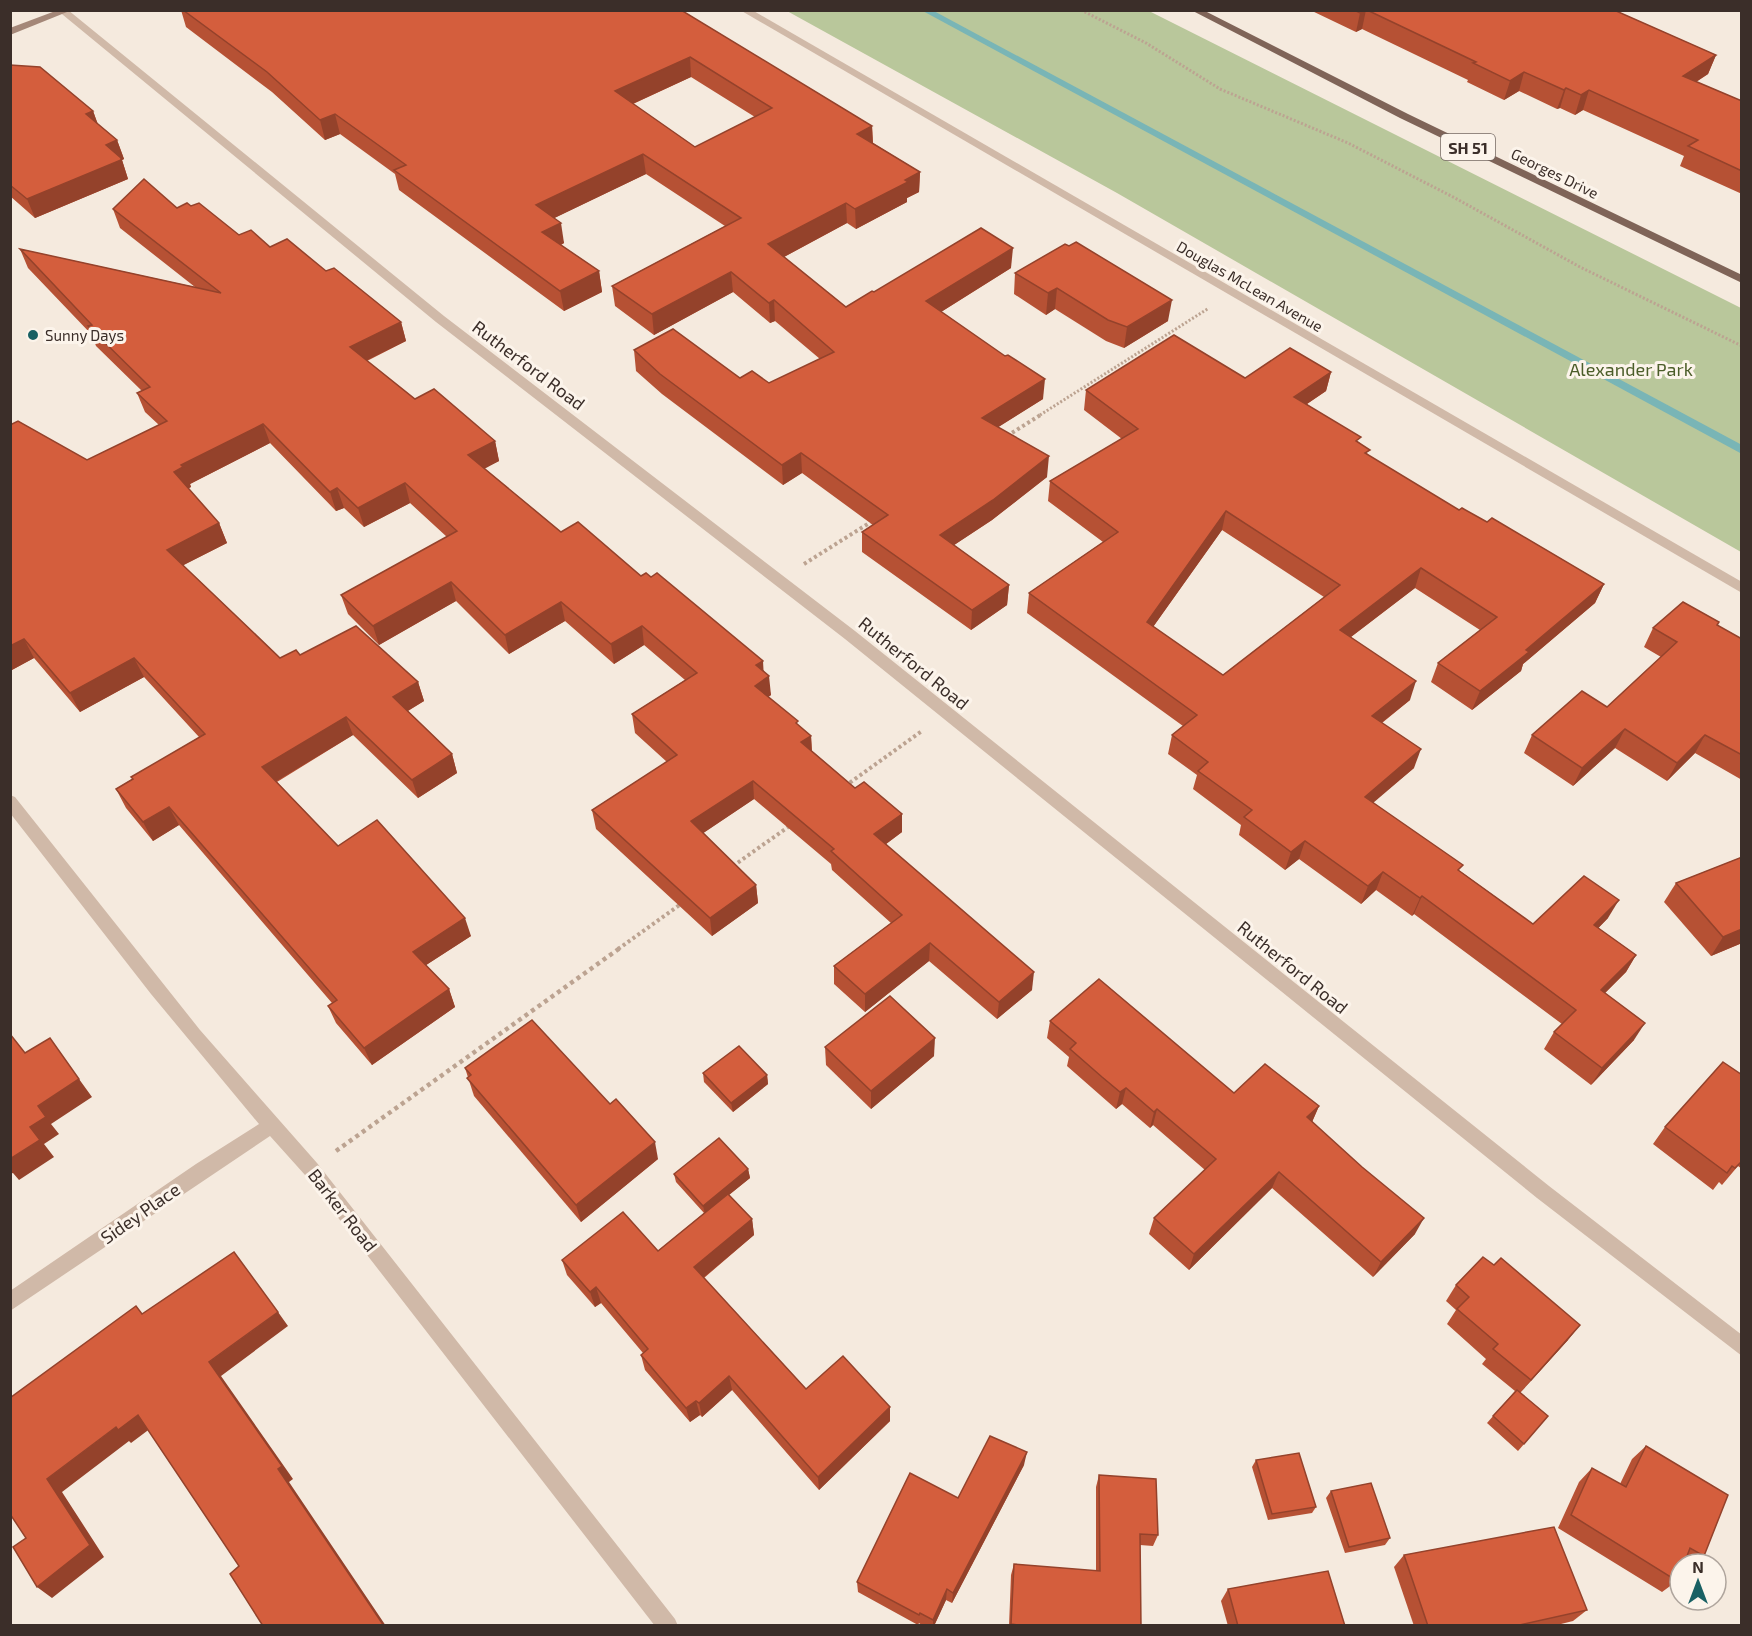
<svg xmlns="http://www.w3.org/2000/svg" width="1752" height="1636" font-family="'Exo 2',sans-serif">
  <style>
    .green { fill: #b9c79b }
    .lines { fill: none; stroke-linecap: round; stroke-linejoin: round }
    .stream { fill: #79b5b6; fill-rule: evenodd }
    .path-far2 { stroke: #bca391; stroke-width: 3; stroke-dasharray: 2 2; stroke-linecap: butt }
    .path-far1 { stroke: #bca391; stroke-width: 4; stroke-dasharray: 3 3; stroke-linecap: butt }
    .path { stroke: #bca391; stroke-width: 4.5; stroke-dasharray: 4 4; stroke-linecap: butt }
    .minor { fill: #d0b9a8; fill-rule: evenodd }
    .secondary { fill: #a48778; fill-rule: evenodd }
    .primary { fill: #7f6458; fill-rule: evenodd }
    .wall { fill: #b65134; fill-rule: evenodd }
    .shaded-wall { fill: #94422b }
    .building { fill: #d45e3d; stroke: #94422b; stroke-width: 1.5; fill-rule: evenodd }
    .poi-dot { fill: #196063; stroke: #fcf4eb; stroke-width: 2 }
    .labels { text-anchor: middle; dominant-baseline: central; stroke-width: 6; stroke-linejoin: round; paint-order: stroke }
    .far-street-label { font-size: 15px; fill: #3b2e29; stroke: #fcf4eb }
    .far-poi-label { font-size: 15px; fill: #3b2e29; stroke: #fcf4eb; text-anchor: start }
    .shield { fill: #fcf4eb; stroke: #756963; stroke-width: 1.5 }
    .shield-label { font-size: 16px; font-weight: bold; fill: #3b2e29 }
    .street-label { font-size: 18px; fill: #3b2e29; stroke: #fcf4eb }
    .park-label { font-size: 18px; fill: #4b5d29; stroke: #fcf4eb }
  </style>
  <rect width="100%" height="100%" fill="#f5eade"/>
  <path class="green" d="M787,11H1149L1741,308V552L1117,193Z"/>
  <g class="lines">
    <path class="stream" d="M921,10H932L1742,445V454Z"/>
    <g class="path-far2">
      <path d="M1081,10L1146,43L1220,89L1348,143L1455,198L1580,267L1742,346"/>
      <path d="M1040,415L1209,308"/>
    </g>
    <g class="path-far1">
      <path d="M1007,436L1042,414"/>
      <path d="M804,564L874,520"/>
      <path d="M845,786L922,731"/>
      <path d="M733,866L791,825"/>
      <path d="M618,949L681,904"/>
    </g>
    <path class="path" d="M336,1151L620,948"/>
    <g class="minor">
      <path d="M57,10H68L444,316L855,631L1549,1186L1742,1335V1356L1537,1198L845,639L436,322Z"/>
      <path d="M740,10H752L1742,582V593Z"/>
      <path d="M10,795L15,797L200,1030L317,1163L675,1619L678,1626H655L305,1175L270,1136L10,1311V1291L196,1164L259,1124L151,994L10,813Z"/>
    </g>
    <path class="secondary" d="M58,10H72L10,35V28Z"/>
    <path class="primary" d="M1191,10H1203L1408,114L1742,275V283L1400,118Z"/>
  </g>
  <g class="wall">
    <path d="M181,10H681L872,126L873,143L920,172L919,192L907,198V202L856,229L847,223L784,257L846,307L874,292L1011,268L941,312L1043,399L998,427L1047,477L992,520L954,545L1009,585L1007,605L971,630L862,552V532L873,525L802,473L783,485L662,394L636,371L634,350L740,378L769,383L820,359L775,321L770,323L733,292L654,335L615,306L612,286L725,226L646,174L554,218L564,243L561,245L599,271L602,292L564,311L399,190L395,174L340,134L325,140L272,92L186,27ZM691,77L755,117L695,147L633,104Z"/>
    <path d="M1310,10H1614L1716,55L1708,74L1696,82L1742,101V194L1680,166L1684,156L1583,110L1575,115L1560,108L1557,109L1519,91L1504,100L1467,82L1468,80L1362,29L1356,32Z"/>
    <path d="M10,65L93,111L98,125L117,140L124,159L122,160L128,179L35,218L10,196Z"/>
    <path d="M191,206L239,235L270,247L326,271L401,322L406,341L367,361L415,399L495,441L499,461L484,468L561,532L641,576L764,671L771,695L768,697L798,725L811,736L812,751L855,788L902,814V832L886,844L1032,990L997,1019L929,961L865,1012L834,984V966L891,923L832,870L831,864L754,799L703,833L756,885L758,903L712,936L596,829L592,810L667,762L635,733L632,714L685,680L644,645L614,664L565,621L509,654L456,601L379,645L348,614L341,595L447,537L410,503L364,527L344,508L336,511L270,443L190,484L191,487L188,488L219,523L227,543L183,565L280,658L300,655L418,682L424,701L408,711L452,754L457,773L418,798L353,735L277,782L338,846L471,936L426,965L449,989L455,1007L372,1065L336,1023L328,1006L332,1003L179,825L153,841L126,808L116,789L199,737L144,677L80,712L34,658L10,671V425L87,460L159,425L145,412L137,393L142,391L96,346L92,335L28,268L20,249L195,287L120,228L113,209L177,208Z"/>
    <path d="M1015,273L1168,321L1124,348L1106,341L1055,309L1046,315L1014,294Z"/>
    <path d="M1331,372L1326,391L1307,404L1360,443L1369,456L1459,510L1487,522L1604,584L1595,603L1523,664L1521,671L1472,710L1431,682L1438,663L1480,630L1415,588L1351,637L1410,700L1382,723L1414,768L1373,802L1460,871L1533,924L1608,918L1598,928L1636,955L1626,972L1605,993L1634,1040L1591,1085L1544,1049L1554,1032L1562,1024L1414,914L1412,916L1376,890L1361,904L1299,859L1285,870L1239,835L1241,825L1193,789L1197,775L1168,754L1172,735L1183,726L1027,613L1029,593L1103,542L1048,501L1050,481L1122,439L1084,410L1086,390ZM1222,530L1324,597L1223,675L1153,627Z"/>
    <path d="M1717,625L1742,639V780L1695,753L1667,781L1615,748L1573,786L1524,753L1532,735L1607,707L1661,657L1644,647L1653,628Z"/>
    <path d="M1742,857V943L1711,956L1664,902L1676,883Z"/>
    <path d="M1050,1021L1234,1093L1319,1106L1312,1122L1415,1234L1373,1277L1272,1188L1189,1270L1149,1234L1154,1218L1205,1170L1153,1125L1150,1128L1122,1104L1116,1109L1067,1066L1069,1057L1047,1038Z"/>
    <path d="M825,1047L934,1056L871,1109L826,1065Z"/>
    <path d="M465,1068L658,1159L581,1222L474,1096Z"/>
    <path d="M703,1073L767,1075L768,1084L733,1112L704,1082Z"/>
    <path d="M1742,1075V1169L1738,1166L1722,1185L1719,1182L1713,1190L1653,1144L1665,1127Z"/>
    <path d="M748,1169L750,1178L729,1195L752,1219L754,1235L704,1278L806,1389L890,1407V1421L819,1490L732,1390L702,1417L700,1415L690,1422L645,1370L641,1355L643,1353L601,1303L595,1307L567,1275L562,1260L658,1251L704,1213L676,1182L674,1174Z"/>
    <path d="M1456,1285L1568,1340L1520,1393L1548,1416L1518,1451L1487,1423L1515,1391L1482,1364L1486,1359L1447,1324L1456,1310L1446,1301Z"/>
    <path d="M1646,1446L1704,1556L1693,1564H1680L1677,1581L1662,1592L1558,1528L1579,1482L1592,1468L1620,1484L1632,1459Z"/>
    <path d="M1256,1460L1316,1507L1312,1513L1268,1520L1252,1467Z"/>
    <path d="M1024,1465L952,1603L946,1600L934,1626H923L919,1623L918,1625L858,1592L857,1582L958,1498Z"/>
    <path d="M1099,1475L1158,1535L1153,1546L1140,1545L1141,1626H1009L1011,1575L1014,1564L1096,1571V1487Z"/>
    <path d="M1331,1491L1390,1538L1385,1545L1345,1553L1326,1498Z"/>
    <path d="M1404,1555L1587,1610L1573,1621L1553,1626H1414L1394,1567Z"/>
    <path d="M1228,1589L1345,1626H1228L1221,1601Z"/>
  </g>
  <g class="shaded-wall">
    <path d="M1366,10L1362,29L1356,32L1360,13Z"/>
    <path d="M1716,55L1708,74L1676,95L1683,76Z"/>
    <path d="M690,57L691,77L617,111L615,91Z"/>
    <path d="M1524,72L1519,91L1504,100L1510,81Z"/>
    <path d="M1566,88L1560,108L1557,109L1564,90Z"/>
    <path d="M1589,90L1583,110L1575,115L1581,95Z"/>
    <path d="M93,111L100,130L86,114Z"/>
    <path d="M335,114L340,134L325,140L320,120Z"/>
    <path d="M872,126L873,146L857,134Z"/>
    <path d="M117,140L124,159L122,160L128,179L35,218L27,199L106,145Z"/>
    <path d="M643,154L646,174L540,225L536,205Z"/>
    <path d="M920,172L919,192L907,198V202L856,229L855,209Z"/>
    <path d="M846,203L847,223L769,265L768,244Z"/>
    <path d="M561,223L564,243L546,252L542,232Z"/>
    <path d="M1013,248L1011,268L925,322L926,301Z"/>
    <path d="M599,271L602,292L564,311L560,291Z"/>
    <path d="M731,272L733,292L654,335L652,314Z"/>
    <path d="M1057,288L1055,309L1046,315L1048,293Z"/>
    <path d="M774,300L775,321L770,323L769,303Z"/>
    <path d="M1172,300L1168,321L1124,348L1127,327Z"/>
    <path d="M401,322L406,341L355,366L350,347Z"/>
    <path d="M1331,372L1326,391L1289,416L1294,397Z"/>
    <path d="M1045,379L1043,399L981,438L982,418Z"/>
    <path d="M263,424L270,443L190,484L191,487L182,492L174,472L181,465Z"/>
    <path d="M495,441L499,461L473,475L468,455Z"/>
    <path d="M801,453L802,473L783,485L782,465Z"/>
    <path d="M1049,456L1047,477L992,520L939,555L940,535Z"/>
    <path d="M405,483L410,503L364,527L358,508Z"/>
    <path d="M337,488L344,508L336,511L330,492Z"/>
    <path d="M1226,511L1222,530L1143,641L1147,622Z"/>
    <path d="M219,523L227,543L176,569L167,550Z"/>
    <path d="M1421,568L1415,588L1335,649L1340,630Z"/>
    <path d="M451,582L456,601L379,645L373,626Z"/>
    <path d="M1604,584L1595,603L1523,664L1521,671L1472,710L1480,691L1526,650Z"/>
    <path d="M1009,585L1007,605L971,630L972,610Z"/>
    <path d="M561,602L565,621L509,654L505,635Z"/>
    <path d="M642,626L644,645L614,664L611,644Z"/>
    <path d="M24,639L34,658L10,671V646Z"/>
    <path d="M134,658L144,677L80,712L70,693Z"/>
    <path d="M763,661L764,679L769,676L771,695L756,705L755,686L756,665Z"/>
    <path d="M1416,681L1410,700L1366,735L1372,716Z"/>
    <path d="M418,682L424,701L399,716L393,697Z"/>
    <path d="M346,717L353,735L270,785L262,767Z"/>
    <path d="M1625,729L1615,748L1573,786L1582,768Z"/>
    <path d="M1705,735L1695,753L1667,781L1677,763Z"/>
    <path d="M811,736L812,755L801,742Z"/>
    <path d="M1421,749L1414,768L1359,815L1365,797Z"/>
    <path d="M452,754L457,773L418,798L412,780Z"/>
    <path d="M753,781L754,799L693,840L691,821Z"/>
    <path d="M169,807L179,825L153,841L143,822Z"/>
    <path d="M902,814V832L874,853V834Z"/>
    <path d="M1305,841L1299,859L1285,870L1291,852Z"/>
    <path d="M1383,872L1376,890L1361,904L1368,886Z"/>
    <path d="M756,885L758,903L712,936L710,918Z"/>
    <path d="M1422,896L1414,914L1412,916L1420,898Z"/>
    <path d="M1619,900L1608,918L1584,943L1594,925Z"/>
    <path d="M465,918L471,936L420,969L413,952Z"/>
    <path d="M1742,929V943L1711,956L1723,937Z"/>
    <path d="M930,943L929,961L865,1012V994Z"/>
    <path d="M1636,955L1626,972L1590,1008L1601,990Z"/>
    <path d="M1034,972L1032,990L997,1019L999,1002Z"/>
    <path d="M449,989L455,1007L372,1065L364,1048Z"/>
    <path d="M1645,1023L1634,1040L1591,1085L1602,1068Z"/>
    <path d="M935,1038L934,1056L871,1109V1091Z"/>
    <path d="M767,1075L768,1084L733,1112L731,1103Z"/>
    <path d="M79,1079L92,1097L51,1124L59,1134L44,1144L54,1157L19,1180L13,1173L10,1174V1159L30,1127L38,1106Z"/>
    <path d="M1126,1088L1122,1104L1116,1109L1120,1092Z"/>
    <path d="M1319,1106L1312,1122L1307,1117Z"/>
    <path d="M1157,1109L1153,1125L1150,1128L1154,1112Z"/>
    <path d="M655,1142L658,1159L581,1222L576,1205Z"/>
    <path d="M748,1169L750,1178L705,1214L703,1206Z"/>
    <path d="M1279,1172L1272,1188L1189,1270L1194,1254Z"/>
    <path d="M1424,1218L1415,1234L1373,1277L1381,1262Z"/>
    <path d="M752,1219L754,1235L697,1283L694,1267Z"/>
    <path d="M596,1287L601,1303L595,1307L590,1292Z"/>
    <path d="M278,1312L288,1326L221,1376L293,1479L289,1482L386,1626H384L278,1469L209,1362Z"/>
    <path d="M1580,1325L1568,1340L1519,1394L1531,1380Z"/>
    <path d="M729,1376L732,1390L702,1417L699,1403Z"/>
    <path d="M696,1401L700,1415L690,1422L686,1408Z"/>
    <path d="M890,1407V1421L819,1490L818,1477Z"/>
    <path d="M138,1415L151,1428L131,1443L129,1441L62,1492L104,1557L52,1598L37,1587L47,1479L116,1427Z"/>
    <path d="M1027,1452L1024,1465L952,1603L953,1593Z"/>
    <path d="M947,1589L946,1600L934,1626H933V1620Z"/>
  </g>
  <g class="building">
    <path d="M183,10H681L872,126L857,134L920,172L905,180L908,182L855,209L846,203L768,244L846,307L872,291L874,292L981,228L1013,248L926,301L1005,356L1008,355L1045,379L982,418L1049,456L993,500L940,535L1009,585L972,610L862,532L888,515L801,453L782,465L660,374L634,350L673,329L740,378L752,371L769,383L834,352L774,300L769,303L731,272L652,314L612,286L741,218L643,154L536,205L561,223L542,232L599,271L560,291L394,170L406,165L335,114L320,120L267,72ZM690,57L772,108L695,147L615,91Z"/>
    <path d="M1354,10H1366L1360,13Z"/>
    <path d="M1367,10H1614L1716,55L1683,76L1742,101V171L1688,146L1698,140L1589,90L1581,95L1566,88L1564,90L1524,72L1510,81L1473,63L1476,62Z"/>
    <path d="M10,65L40,67L93,111L86,114L117,140L106,145L121,158V160L27,199L10,185Z"/>
    <path d="M144,179L177,208L187,203L191,206L199,203L239,235L251,230L270,247L287,239L326,271L334,268L401,322L350,347L415,399L434,389L495,441L468,455L561,532L578,522L641,576L646,573L651,577L657,573L763,661L756,665L769,676L755,686L798,721L796,723L811,736L801,742L855,788L864,782L902,814L874,834L1034,972L999,1002L930,943L865,994L834,966L902,915L831,851L834,849L753,781L691,821L756,885L710,918L592,810L677,755L632,714L697,673L642,626L611,644L561,602L505,635L451,582L373,626L341,595L457,531L405,483L358,508L337,488L330,492L263,424L181,465L183,467L174,472L219,523L167,550L280,658L296,650L300,655L356,626L418,682L393,697L452,754L412,780L346,717L262,767L338,846L377,820L465,918L413,952L449,989L364,1048L328,1006L337,1000L169,807L143,822L116,789L133,779L131,777L205,734L134,658L70,693L24,639L10,646V425L18,421L87,460L167,421L137,393L150,387L88,326L92,325L20,249L221,293L113,209Z"/>
    <path d="M1076,242L1172,300L1127,327L1108,320L1057,288L1048,293L1015,273L1065,244L1069,246Z"/>
    <path d="M1174,335L1245,378L1290,348L1331,372L1294,397L1361,437L1356,441L1370,450L1365,453L1459,510L1462,508L1487,522L1492,518L1604,584L1526,650L1529,652L1480,691L1438,663L1497,617L1421,568L1340,630L1416,681L1372,716L1421,749L1365,797L1463,865L1458,870L1533,924L1584,876L1619,900L1594,925L1636,955L1601,990L1645,1023L1602,1068L1554,1032L1576,1010L1422,896L1420,898L1383,872L1368,886L1305,841L1291,852L1244,817L1252,810L1198,771L1208,762L1172,735L1197,715L1029,593L1118,532L1050,481L1138,429L1086,390ZM1226,511L1340,585L1223,675L1147,622Z"/>
    <path d="M1683,602L1719,622L1717,625L1742,639V755L1705,735L1677,763L1625,729L1582,768L1532,735L1582,691L1607,707L1677,642L1653,628Z"/>
    <path d="M1742,857V929L1723,937L1676,883Z"/>
    <path d="M1099,979L1234,1093L1265,1064L1319,1106L1307,1117L1362,1167L1424,1218L1381,1262L1279,1172L1194,1254L1154,1218L1216,1159L1157,1109L1154,1112L1126,1088L1120,1092L1102,1077L1070,1049L1076,1043L1050,1021Z"/>
    <path d="M890,996L935,1038L871,1091L825,1047Z"/>
    <path d="M532,1020L610,1104L616,1099L655,1142L576,1205L467,1078L471,1075L465,1068Z"/>
    <path d="M10,1034L25,1053L50,1038L79,1079L38,1106L46,1117L30,1127L40,1140L10,1159Z"/>
    <path d="M739,1046L767,1075L731,1103L703,1073Z"/>
    <path d="M1723,1062L1742,1075V1161L1735,1168L1732,1166L1727,1173L1665,1127Z"/>
    <path d="M719,1138L748,1169L703,1206L674,1174Z"/>
    <path d="M728,1194L752,1219L694,1267L806,1389L843,1356L890,1407L818,1477L729,1376L699,1403L696,1401L686,1408L641,1355L648,1349L596,1287L590,1292L562,1260L623,1212L658,1251Z"/>
    <path d="M234,1252L278,1312L209,1362L282,1466L278,1469L384,1626H263L230,1574L239,1566L138,1415L118,1430L116,1427L47,1479L90,1545L37,1587L13,1547L26,1538L10,1514V1398L136,1306L142,1314Z"/>
    <path d="M1483,1257L1494,1265L1501,1258L1580,1325L1531,1380L1493,1349L1498,1344L1457,1309L1469,1297L1456,1285Z"/>
    <path d="M1517,1390L1548,1416L1524,1444L1493,1416Z"/>
    <path d="M990,1436L1027,1452L953,1593L947,1589L933,1620L920,1613L919,1615L857,1582L910,1473L958,1498Z"/>
    <path d="M1646,1446L1728,1495L1704,1556L1690,1548L1684,1564H1680V1574L1677,1581L1571,1515L1592,1468L1626,1487Z"/>
    <path d="M1299,1453L1316,1507L1272,1514L1256,1460Z"/>
    <path d="M1099,1475L1156,1479L1158,1535L1140,1534L1141,1626H1024L1011,1624L1014,1564L1100,1571Z"/>
    <path d="M1371,1483L1390,1538L1349,1547L1331,1491Z"/>
    <path d="M1554,1527L1587,1610L1515,1626H1428L1404,1555Z"/>
    <path d="M1328,1571L1345,1626H1238L1228,1589Z"/>
  </g>
  <circle class="poi-dot" cx="33" cy="335" r="6"/>
  <g class="labels">
    <g class="far-street-label">
      <text transform="translate(1555 173) rotate(26)">Georges Drive</text>
      <text transform="translate(1250 286) rotate(30)">Douglas McLean Avenue</text>
    </g>
    <g class="far-poi-label">
      <text x="45" y="335">Sunny Days</text>
    </g>
    <rect class="shield" x="1441" y="134" width="54" height="26" rx="4.5"/>
    <g class="shield-label">
      <text x="1468" y="147">SH 51</text>
    </g>
    <g class="street-label">
      <text transform="translate(529 365) rotate(37)">Rutherford Road</text>
      <text transform="translate(914 663) rotate(39)">Rutherford Road</text>
      <text transform="translate(1293 967) rotate(39)">Rutherford Road</text>
      <text transform="translate(343 1210) rotate(52)">Barker Road</text>
      <text transform="translate(140 1213) rotate(-35)">Sidey Place</text>
    </g>
    <g class="park-label">
      <text x="1631" y="369">Alexander Park</text>
    </g>
  </g>
  <rect width="1752" height="1636" fill="none" stroke="#3b2e29" stroke-width="24"/>
  <g transform="translate(1698 1582)"><circle r="28" fill="#fcf4eb" stroke="#afa59d" stroke-width="1.5"/>
  <path d="M0-4.5L10 22L0 15L-10 22Z" fill="#196063"/>
  <text y="-9" font-size="16" font-weight="bold" text-anchor="middle" fill="#3b2e29">N</text>
  </g>
</svg>
